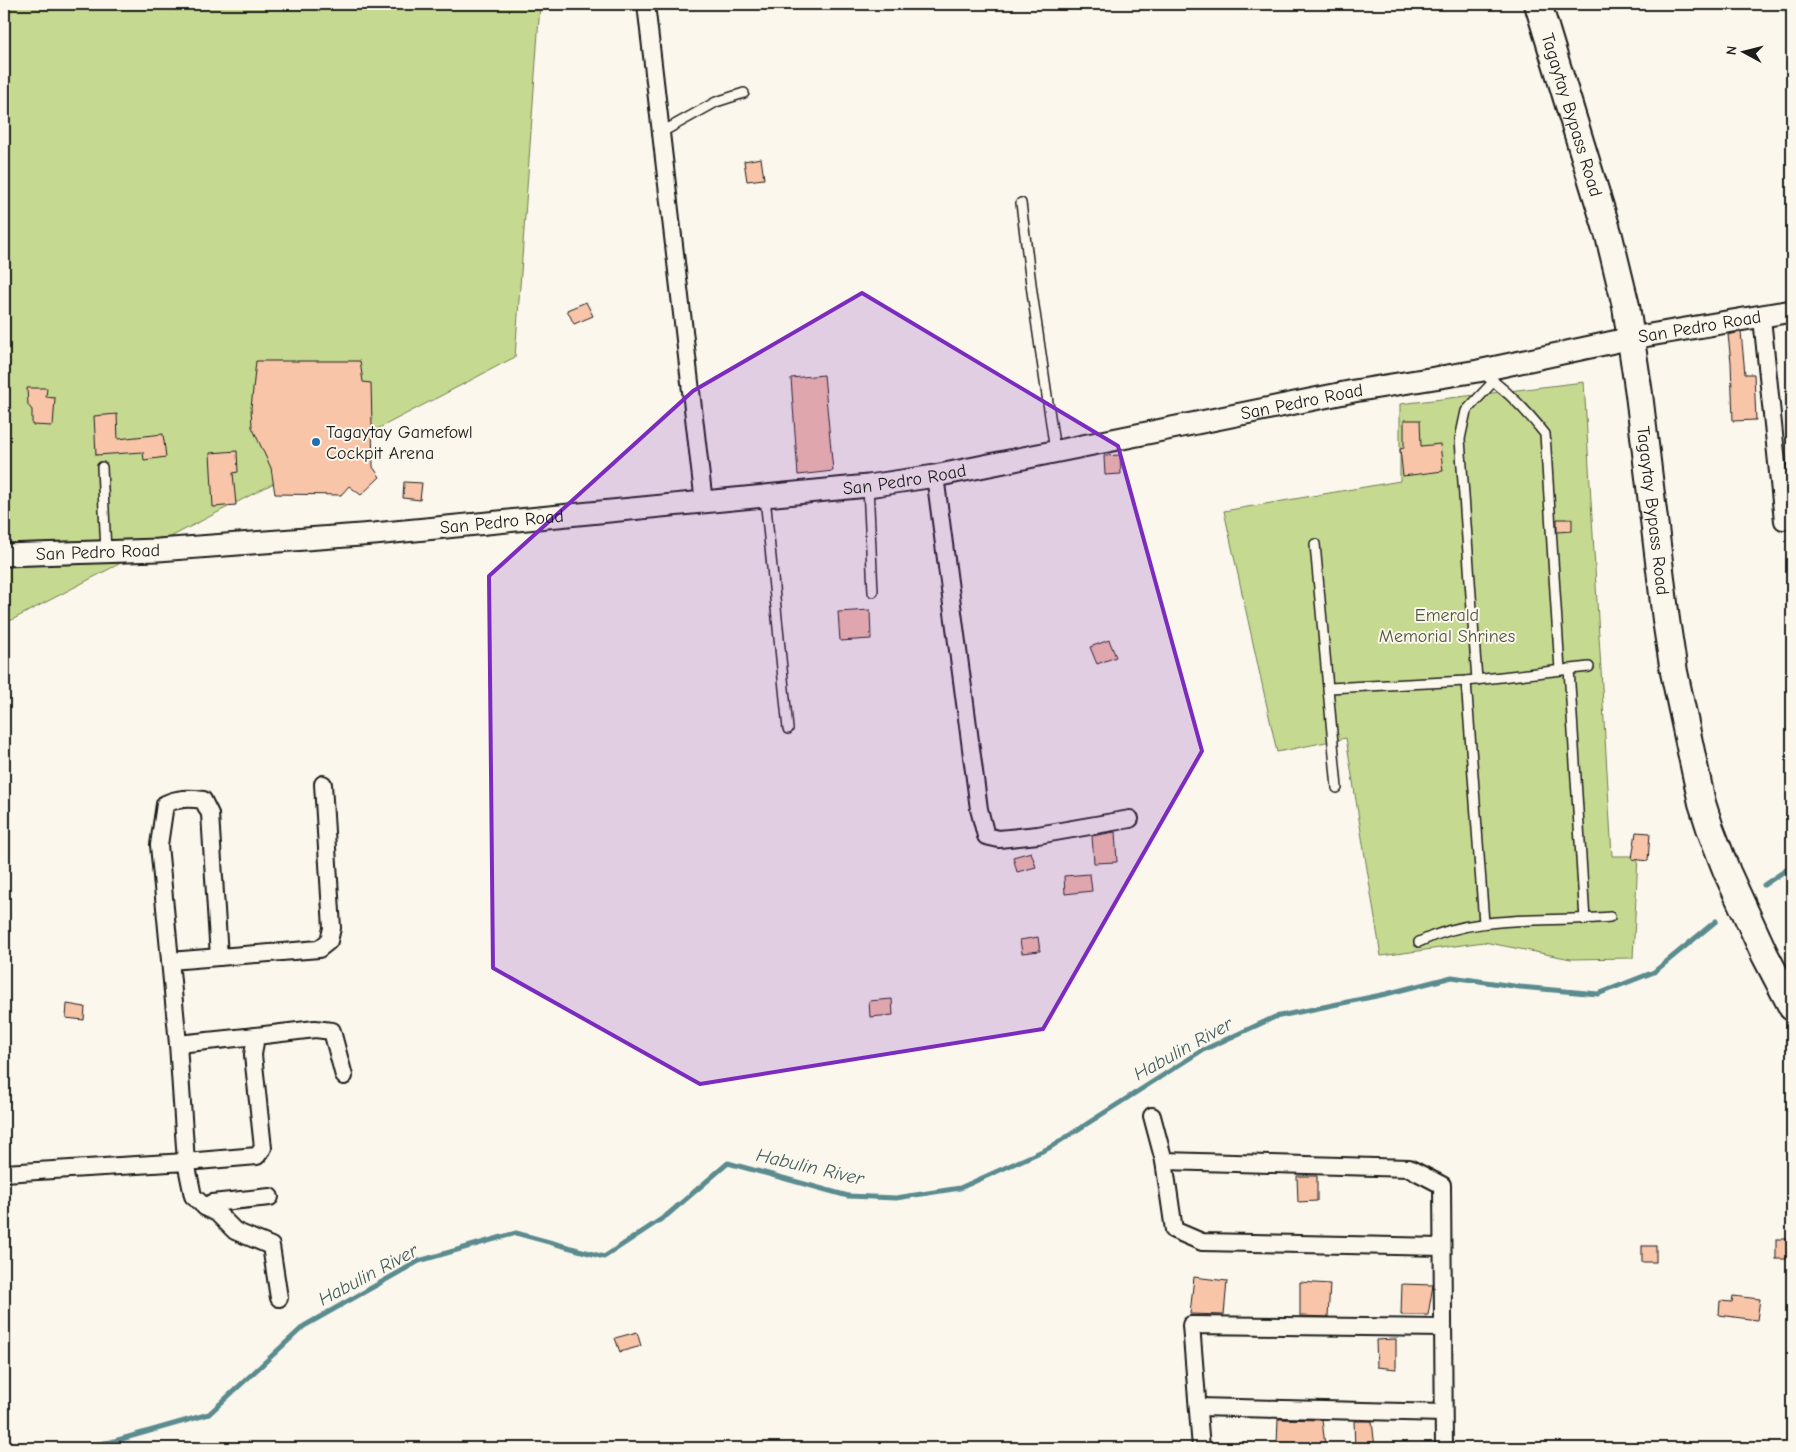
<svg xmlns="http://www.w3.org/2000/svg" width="1796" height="1452" font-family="'Comic Neue',sans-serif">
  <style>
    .green { fill: #c5da90; stroke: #707b56 }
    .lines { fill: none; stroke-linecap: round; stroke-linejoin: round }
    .stream { stroke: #5a8b8f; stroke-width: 5 }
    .building { fill: #f8c5a9; stroke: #1c1c1c }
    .service-casing { stroke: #1c1c1c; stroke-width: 12 }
    .minor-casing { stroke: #1c1c1c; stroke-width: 20 }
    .tertiary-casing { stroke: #1c1c1c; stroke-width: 25 }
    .primary-casing { stroke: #1c1c1c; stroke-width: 30 }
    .service { stroke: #fbf7ec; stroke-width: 9 }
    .minor { stroke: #fbf7ec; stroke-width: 16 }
    .tertiary { stroke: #fbf7ec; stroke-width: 21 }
    .primary { stroke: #fbf7ec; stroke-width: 26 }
    .marked { fill: #7b2cbf; fill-opacity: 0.2; stroke: #7b2cbf; stroke-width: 4; stroke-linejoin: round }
    .poi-dot { fill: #1f6fb2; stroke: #fbf7ec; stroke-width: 2 }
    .labels { text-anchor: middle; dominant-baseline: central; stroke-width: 4; stroke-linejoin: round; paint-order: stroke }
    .street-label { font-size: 18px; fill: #1c1c1c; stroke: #fbf7ec }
    .poi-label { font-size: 18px; fill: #1c1c1c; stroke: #fbf7ec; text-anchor: start }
    .park-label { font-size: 18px; fill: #4f553f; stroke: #fbf7ec }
    .water-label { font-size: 19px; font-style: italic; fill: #405d5f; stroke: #fbf7ec }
  </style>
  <rect width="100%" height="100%" fill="#fbf7ec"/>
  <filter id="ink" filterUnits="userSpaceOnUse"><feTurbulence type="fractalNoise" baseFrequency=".02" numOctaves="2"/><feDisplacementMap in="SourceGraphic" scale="10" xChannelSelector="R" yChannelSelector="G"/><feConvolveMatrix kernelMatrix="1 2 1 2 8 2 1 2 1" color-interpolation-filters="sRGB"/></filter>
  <g filter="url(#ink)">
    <g class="green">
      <path d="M4,4H540L515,357L4,624Z"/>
      <path d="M1584,382L1612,856H1638L1633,958L1571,959L1484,942L1381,956L1346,738L1277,752L1224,511L1400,481V404Z"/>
    </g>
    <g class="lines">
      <g class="stream">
        <path d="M1764,885L1792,866"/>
        <path d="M70,1448L111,1442L209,1414L304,1326L419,1261L516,1233L604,1257L666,1216L728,1163L848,1196L896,1198L960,1188L1049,1148L1201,1051L1275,1017L1386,994L1452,977L1520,987L1598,994L1654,972L1716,921"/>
      </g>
    </g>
    <g class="building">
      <path d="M761,158L764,179L747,181L744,161Z"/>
      <path d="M586,302L593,316L574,324L567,310Z"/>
      <path d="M1741,332L1745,374H1754L1756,420L1733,421L1731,362L1728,335Z"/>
      <path d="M256,361H360L363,382L371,383L373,467L380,477L361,495L349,486L341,495L275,494L271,468L252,427L251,408Z"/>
      <path d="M824,375L833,471L798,475L791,378Z"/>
      <path d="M27,388H47L46,397L55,398L53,426L32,425V410L28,405Z"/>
      <path d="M117,414L118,439L163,434L166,457L144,460L143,452L96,455L94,416Z"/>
      <path d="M1404,420H1420L1421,446L1440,444L1443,471L1403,476L1400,449L1404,448Z"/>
      <path d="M237,451L238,472L233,473L236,505L213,507L210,453Z"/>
      <path d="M1120,455L1121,474L1105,475L1104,456Z"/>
      <path d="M404,482L422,483L420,500L403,498Z"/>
      <path d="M1557,519H1572V531L1557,532Z"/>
      <path d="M870,610L871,639L840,641L838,612Z"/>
      <path d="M1109,640L1116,657L1097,664L1090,647Z"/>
      <path d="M1115,832L1117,862L1094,863L1092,836Z"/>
      <path d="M1636,832L1650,833L1648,861L1632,859Z"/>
      <path d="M1031,852L1036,867L1017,872L1013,857Z"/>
      <path d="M1090,874L1092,891L1065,894L1064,876Z"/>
      <path d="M1038,937L1040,951L1022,953L1020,940Z"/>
      <path d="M892,999L893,1015L870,1017L869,1001Z"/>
      <path d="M67,1004L85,1007L84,1020L66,1018Z"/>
      <path d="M1297,1176H1317V1201L1298,1202Z"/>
      <rect x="1776" y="1239" width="16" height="20"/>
      <rect x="1642" y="1246" width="14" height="16"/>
      <path d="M1194,1277L1227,1281L1224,1315L1190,1314Z"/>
      <path d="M1300,1282L1330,1284L1328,1317L1300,1316Z"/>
      <path d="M1402,1284L1433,1285L1428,1315H1401Z"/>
      <path d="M1733,1296L1760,1299L1757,1320L1719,1315L1720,1301L1732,1302Z"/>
      <path d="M637,1332L641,1346L620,1352L615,1338Z"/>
      <path d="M1396,1339V1369L1377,1367L1376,1340Z"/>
      <path d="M1278,1419L1322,1420L1325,1445L1296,1443L1277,1444Z"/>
      <path d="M1354,1421H1372L1375,1448H1355Z"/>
    </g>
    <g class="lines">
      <defs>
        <g id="service">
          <path d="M662,132L716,102L744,93"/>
          <path d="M1021,203L1032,292L1055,451"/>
          <path d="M1482,373C1507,390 1527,411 1545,434L1560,670"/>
          <path d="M102,467L106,552"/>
          <path d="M868,486L873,592"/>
          <path d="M765,497L788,729"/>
          <path d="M1315,544L1337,788"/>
          <path d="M1569,669L1585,920"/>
          <path d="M1477,680L1460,439L1466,411L1494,381"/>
          <path d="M1466,681L1484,923"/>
          <path d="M1329,688L1466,681L1589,667"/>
          <path d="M1419,942C1477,913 1547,923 1610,917"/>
        </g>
        <g id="minor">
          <path d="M646,4L704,503"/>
          <path d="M1762,318L1783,521"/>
          <path d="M935,476L979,809L986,836L999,839L1038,835L1130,819"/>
          <path d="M219,957L210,814L203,800C189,798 178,798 165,804L159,845L178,1044L186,1162L257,1156L263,1148L253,1055L256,1036L315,1029L332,1031L344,1076"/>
          <path d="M170,961L319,949L329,941L332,928L323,784"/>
          <path d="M178,1044L256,1036"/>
          <path d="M1152,1116L1164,1161L1174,1230L1202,1242L1442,1247"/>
          <path d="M1164,1161L1409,1168L1442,1185L1444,1448"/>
          <path d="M4,1173L186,1162L193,1196L205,1207L217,1213L235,1231L271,1246L279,1298"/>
          <path d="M205,1207L212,1203L270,1197"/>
          <path d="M1198,1407L1443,1413"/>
          <path d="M1201,1448L1191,1325L1443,1328"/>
        </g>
        <g id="tertiary">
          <path id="s1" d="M4,555L158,550L374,534L868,486L935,476L1354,391L1478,371L1632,338L1792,311"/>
        </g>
        <g id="primary">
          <path id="s2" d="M1538,4L1609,236L1626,306L1639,394L1666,620L1674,672L1702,803L1710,828L1727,872L1765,955L1792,1007"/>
        </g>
      </defs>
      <use href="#service" class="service-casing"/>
      <use href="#minor" class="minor-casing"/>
      <use href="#tertiary" class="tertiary-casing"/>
      <use href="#primary" class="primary-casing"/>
      <use href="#service" class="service"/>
      <use href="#minor" class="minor"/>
      <use href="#tertiary" class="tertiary"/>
      <use href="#primary" class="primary"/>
    </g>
  </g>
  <path class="marked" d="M862,293L1118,446L1202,751L1043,1029L700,1084L493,968L489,576L693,391Z"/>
  <circle class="poi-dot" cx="316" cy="442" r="5"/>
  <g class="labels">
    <g class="street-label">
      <text stroke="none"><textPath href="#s2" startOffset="116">Tagaytay Bypass Road</textPath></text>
      <text stroke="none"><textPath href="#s1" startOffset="1714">San Pedro Road</textPath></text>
      <text stroke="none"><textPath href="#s1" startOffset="1309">San Pedro Road</textPath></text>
      <text stroke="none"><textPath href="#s1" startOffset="904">San Pedro Road</textPath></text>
      <text stroke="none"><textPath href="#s2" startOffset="521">Tagaytay Bypass Road</textPath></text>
      <text stroke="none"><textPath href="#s1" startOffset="499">San Pedro Road</textPath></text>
      <text stroke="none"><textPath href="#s1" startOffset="94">San Pedro Road</textPath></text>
    </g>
    <g class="poi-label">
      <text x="326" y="432">Tagaytay Gamefowl<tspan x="326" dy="21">Cockpit Arena</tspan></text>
    </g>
    <g class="park-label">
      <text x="1447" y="615">Emerald<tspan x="1447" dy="21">Memorial Shrines</tspan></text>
    </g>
    <g class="water-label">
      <text transform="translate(1183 1049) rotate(-29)">Habulin River</text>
      <text transform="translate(810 1167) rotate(13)">Habulin River</text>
      <text transform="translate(368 1275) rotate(-28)">Habulin River</text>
    </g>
  </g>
  <rect width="1796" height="1452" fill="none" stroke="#fbf7ec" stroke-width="20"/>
  <rect x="10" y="10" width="1776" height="1432" fill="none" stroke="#1c1c1c" stroke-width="2" filter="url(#ink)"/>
  <g transform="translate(1744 52) rotate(277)" stroke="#fbf7ec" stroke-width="4" paint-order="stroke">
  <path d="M0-4L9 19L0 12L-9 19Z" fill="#1c1c1c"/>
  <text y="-8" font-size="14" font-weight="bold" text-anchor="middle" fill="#1c1c1c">N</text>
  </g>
</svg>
